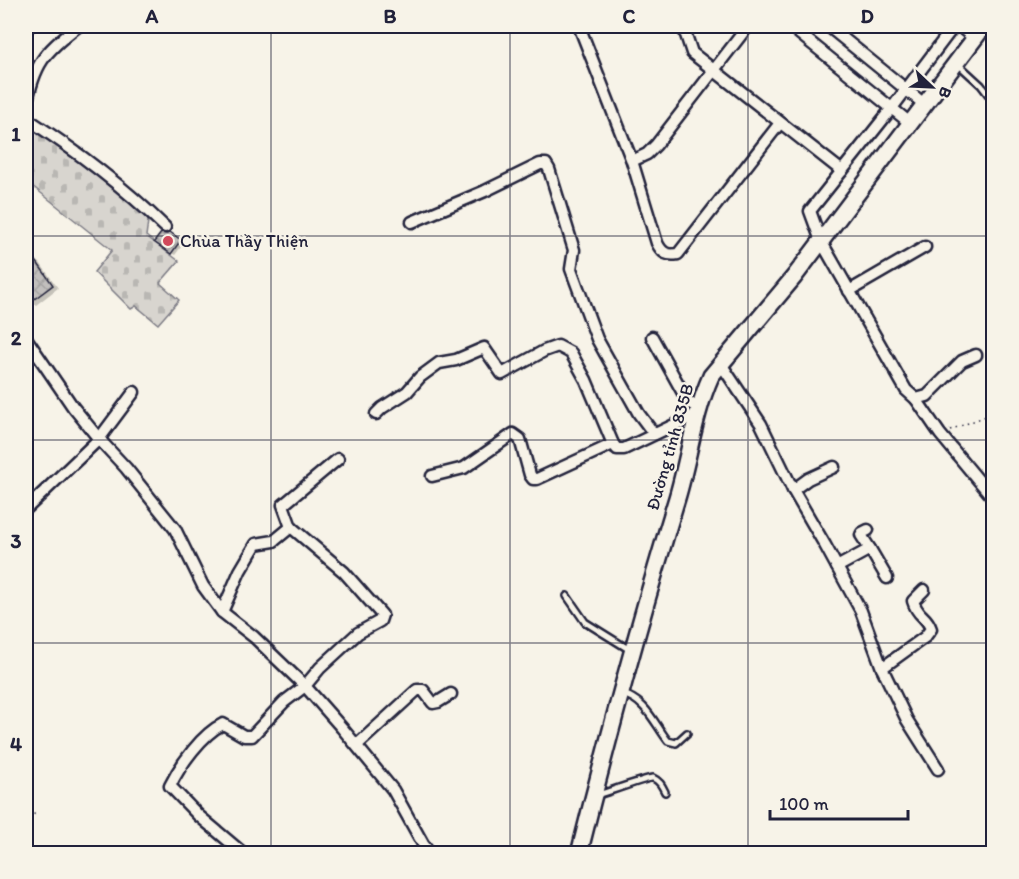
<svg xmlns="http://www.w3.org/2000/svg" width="1019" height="879" font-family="Itim,sans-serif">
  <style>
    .cemetery { fill: url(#cemetery-stones); stroke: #7d7c85; stroke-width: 1.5 }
    .shadow { fill: #0003 }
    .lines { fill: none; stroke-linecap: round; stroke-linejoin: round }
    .stream { stroke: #76747f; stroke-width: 3 }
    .building { fill: url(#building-cross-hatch); stroke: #22223b; stroke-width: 1.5 }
    .service-casing { stroke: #22223b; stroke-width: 10 }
    .minor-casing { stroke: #22223b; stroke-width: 15 }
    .secondary-casing { stroke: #22223b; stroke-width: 20 }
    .path { stroke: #22223b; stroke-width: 1.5; stroke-dasharray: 1.5 4.5; stroke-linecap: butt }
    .service { stroke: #f7f3e8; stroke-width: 5 }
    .minor { stroke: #f7f3e8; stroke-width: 10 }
    .secondary { stroke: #f7f3e8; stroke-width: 15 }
    .grid { fill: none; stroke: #22223b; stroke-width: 1.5; stroke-opacity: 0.55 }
    .poi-dot { fill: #d1495b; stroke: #f7f3e8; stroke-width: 2 }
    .labels { text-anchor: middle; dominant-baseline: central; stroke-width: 5; stroke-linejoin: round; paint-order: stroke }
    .poi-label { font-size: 18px; fill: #22223b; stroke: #f7f3e8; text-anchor: start }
    .street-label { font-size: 18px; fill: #22223b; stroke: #f7f3e8 }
    .neatline { fill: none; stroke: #22223b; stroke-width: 2 }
    .grid-label { font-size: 20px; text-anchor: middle; font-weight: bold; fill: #22223b }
  </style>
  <defs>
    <pattern id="cemetery-stones" width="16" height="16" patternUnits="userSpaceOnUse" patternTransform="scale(1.5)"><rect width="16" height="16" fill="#d8d5cf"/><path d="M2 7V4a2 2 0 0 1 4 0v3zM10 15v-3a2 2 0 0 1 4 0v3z" fill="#b9b7b3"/></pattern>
    <pattern id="building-cross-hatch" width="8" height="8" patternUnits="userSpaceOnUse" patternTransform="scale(1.5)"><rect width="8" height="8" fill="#c2bfbd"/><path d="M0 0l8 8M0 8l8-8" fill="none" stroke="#a6a4a3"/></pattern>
  </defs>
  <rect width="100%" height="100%" fill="#f7f3e8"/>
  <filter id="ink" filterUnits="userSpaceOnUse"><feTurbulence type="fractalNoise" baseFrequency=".0167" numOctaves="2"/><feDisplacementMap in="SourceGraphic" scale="12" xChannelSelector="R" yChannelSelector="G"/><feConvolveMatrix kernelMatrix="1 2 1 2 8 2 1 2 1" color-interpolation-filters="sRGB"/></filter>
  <g filter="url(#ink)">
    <path class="cemetery" d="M30,125L149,214L146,236L179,261L160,283L179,300L158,324L136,306L131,309L94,272L112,250L26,181V157Z"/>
    <g class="shadow">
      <path d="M174,236L184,243L175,255L171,253Z"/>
      <path d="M36,261L40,263L58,288L36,305L30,302L26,295V267L27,269Z"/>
    </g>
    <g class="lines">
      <path class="stream" d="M26,37L39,26"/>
    </g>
    <g class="building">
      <path d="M170,232L181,240L171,254L154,242L161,233L167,234Z"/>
      <path d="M34,258L53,285L29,303L26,298V268L33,263Z"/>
    </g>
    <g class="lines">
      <defs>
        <g id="service">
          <path d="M957,63L981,85L994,102"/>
          <path d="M26,263L30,260"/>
          <path d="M567,596L585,622L630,650"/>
          <path d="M622,694C646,700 654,723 668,741L676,743L687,733"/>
          <path d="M598,795C605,793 649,777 653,778C660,781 662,786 665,792"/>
        </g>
        <g id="minor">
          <path d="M579,26L632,161L657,243C662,253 667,256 678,254L780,123"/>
          <path d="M683,26L692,53L842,171"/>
          <path d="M790,26L910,123"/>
          <path d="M828,26L924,104"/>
          <path d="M954,26L892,108L810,211L821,241L906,390L916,399L927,396L962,361L976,355"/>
          <path d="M959,26L974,38"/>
          <path d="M26,107C34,64 44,52 78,26"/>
          <path d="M26,118C74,149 124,187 165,227"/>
          <path d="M632,161L647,154L656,145L748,26"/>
          <path d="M412,222L485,191L540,164H546L549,169L574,250L571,269L597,339L639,414L654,434"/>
          <path d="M849,291L925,247"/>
          <path d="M652,337L687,400L693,405H701"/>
          <path d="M26,338L73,407L99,439L134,392"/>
          <path d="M721,364L761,424L793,490L825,545L861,611L882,668L907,720L938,769"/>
          <path d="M916,399L940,434L994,499"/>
          <path d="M376,414L382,408L407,392L420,377L439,363L456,360L484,348L502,374L544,351L558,346L571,353L586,380L613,444L617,449H624L699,413"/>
          <path d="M432,476L464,468L513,434L520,439L530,475L533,479H537L613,444"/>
          <path d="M793,490L808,479L834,467"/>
          <path d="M26,509L99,439L126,468L175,529L203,586L222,612L254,637L305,686L342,728L393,790L423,844L431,854"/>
          <path d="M868,530L862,533L861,535L870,549"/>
          <path d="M837,567L870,549L887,578"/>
          <path d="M222,612L240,571L256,544L274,541L291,527L283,505L338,459"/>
          <path d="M882,668L925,637L931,629C926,614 918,618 913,601L924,590"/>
          <path d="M357,745L417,690H423L433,703L438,702L451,694"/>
          <path d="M244,854L199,816L170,786C180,765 202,734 223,724L244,736H252L284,702L305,686L320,668L358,633L380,621L382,615L344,572L291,527"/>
        </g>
        <path id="secondary" d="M579,854C609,734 641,616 677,498C689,458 694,414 711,376L794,277L984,26"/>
      </defs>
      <use href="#service" class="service-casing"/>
      <use href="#minor" class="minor-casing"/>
      <use href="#secondary" class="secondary-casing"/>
      <g class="path">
        <path d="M950,430L994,413"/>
        <path d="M26,824L35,813"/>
      </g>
      <use href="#service" class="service"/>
      <use href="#minor" class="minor"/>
      <use href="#secondary" class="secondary"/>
    </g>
  </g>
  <path class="grid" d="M271,26V854M510,26V854M748,26V854M26,236H994M26,440H994M26,643H994"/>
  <circle class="poi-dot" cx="168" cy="241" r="6"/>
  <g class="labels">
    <g class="poi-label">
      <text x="180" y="241">Chùa Thầy Thiện</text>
    </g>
    <g class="street-label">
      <text transform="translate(670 447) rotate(-74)">Đường tỉnh 835B</text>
    </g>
  </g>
  <rect width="1019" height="879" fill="none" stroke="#f7f3e8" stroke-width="66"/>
  <g transform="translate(932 87) rotate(113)" stroke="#f7f3e8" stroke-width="4.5" paint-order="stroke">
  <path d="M0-4.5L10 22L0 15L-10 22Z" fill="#22223b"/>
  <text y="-9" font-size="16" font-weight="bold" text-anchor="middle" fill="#22223b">B</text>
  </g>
  <path d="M770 810v9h138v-9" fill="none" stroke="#22223b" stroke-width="3"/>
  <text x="779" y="810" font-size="18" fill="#22223b" stroke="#f7f3e8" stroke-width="4.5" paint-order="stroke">100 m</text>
  <rect x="33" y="33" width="953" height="813" class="neatline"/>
  <g class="grid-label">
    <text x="152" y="23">A</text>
    <text x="390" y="23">B</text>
    <text x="629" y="23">C</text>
    <text x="867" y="23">D</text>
    <text x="16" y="141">1</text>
    <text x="16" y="345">2</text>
    <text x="16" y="548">3</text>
    <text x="16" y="751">4</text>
  </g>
</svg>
